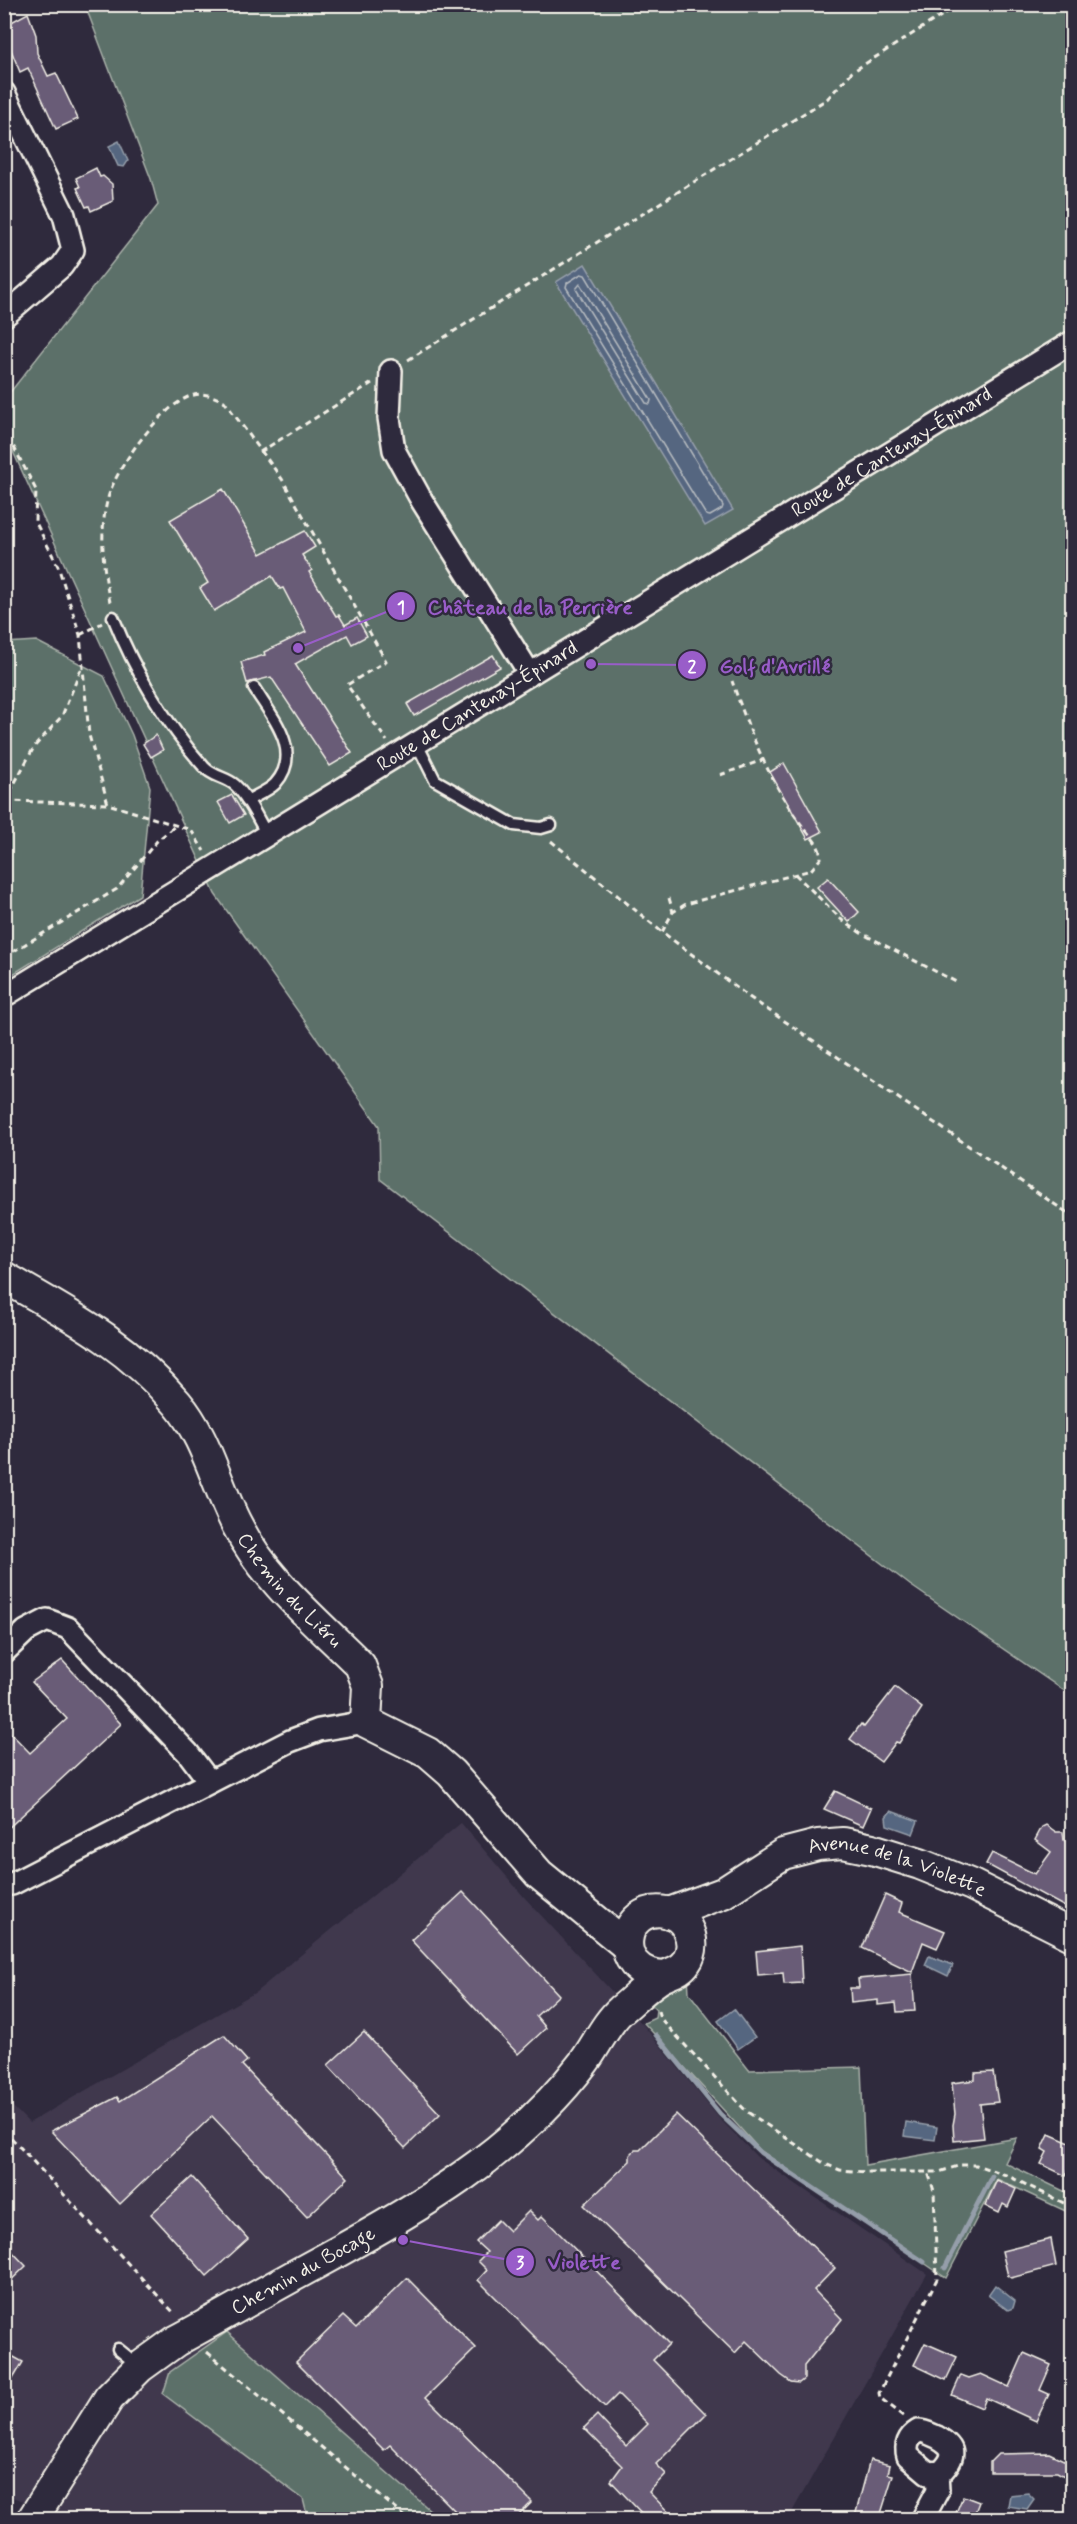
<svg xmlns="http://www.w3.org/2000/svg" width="1077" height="2524" font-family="Mynerve,sans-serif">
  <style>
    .built { fill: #40394e }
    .green { fill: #5b6f69; stroke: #a8b0a8; stroke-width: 1.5 }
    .water { fill: #556680; stroke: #959eaa; stroke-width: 1.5 }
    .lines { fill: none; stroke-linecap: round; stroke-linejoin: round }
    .shore { stroke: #b4b9be; stroke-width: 1.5 }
    .stream { stroke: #959eaa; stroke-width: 5 }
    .building { fill: #695b77; stroke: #f4f1e8; stroke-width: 1.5 }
    .lane-casing { stroke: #f4f1e8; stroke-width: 15 }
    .street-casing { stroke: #f4f1e8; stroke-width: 26 }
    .secondary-casing { stroke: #f4f1e8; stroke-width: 34 }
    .path { stroke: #f4f1e8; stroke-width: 3; stroke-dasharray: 6 4.5; stroke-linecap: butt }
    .lane { stroke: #2f2a3d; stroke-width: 10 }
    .street { stroke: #2f2a3d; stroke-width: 21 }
    .secondary { stroke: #2f2a3d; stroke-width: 30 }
    .labels { text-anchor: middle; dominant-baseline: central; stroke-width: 5; stroke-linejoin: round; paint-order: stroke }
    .street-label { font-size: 20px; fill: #f4f1e8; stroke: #2f2a3d }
    .leader { fill: none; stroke: #995dc9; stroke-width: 2 }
    .callout-dot { fill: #995dc9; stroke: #2f2a3d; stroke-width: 2 }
    .mark-label { font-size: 18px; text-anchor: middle; font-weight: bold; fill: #fff }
    .callout-label { font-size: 21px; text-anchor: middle; font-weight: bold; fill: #995dc9; stroke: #2f2a3d; stroke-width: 5; stroke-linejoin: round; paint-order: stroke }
  </style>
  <rect width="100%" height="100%" fill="#2f2a3d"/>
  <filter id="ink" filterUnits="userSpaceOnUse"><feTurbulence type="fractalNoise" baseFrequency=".0167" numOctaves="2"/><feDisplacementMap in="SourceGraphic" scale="12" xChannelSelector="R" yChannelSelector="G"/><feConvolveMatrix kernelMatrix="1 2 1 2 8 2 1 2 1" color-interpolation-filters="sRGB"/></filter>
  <g filter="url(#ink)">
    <path class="built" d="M461,1823L524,1897L644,2026L718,2117L758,2158L927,2274L788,2519H68L5,2494L4,2098L29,2123L256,1992Z"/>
    <g class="green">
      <path d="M85,5H1072V1696L910,1585L380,1179L379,1126L215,894L5,434L4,400L158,205L151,179Z"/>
      <path d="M36,641L104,676L132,735L150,787L140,895L5,979V643Z"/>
      <path d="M688,1975L689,1993L749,2070L861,2067L865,2165L1017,2138L1005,2163L1072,2195V2214L997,2179L946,2278L760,2150L644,2023L655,2018L656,2009L646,1999Z"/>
      <path d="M227,2332L440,2519H308L303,2499L163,2394L170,2372Z"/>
    </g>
    <g class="water">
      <path d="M119,141L128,161L124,167L118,166L109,146Z"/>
      <path d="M585,264L733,510L705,526L556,282Z"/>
      <path d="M891,1811L918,1821L913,1834L887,1825L886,1817Z"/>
      <path d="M929,1956L953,1965L948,1976L925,1965Z"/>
      <path d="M734,2009L755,2037L738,2049L718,2021Z"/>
      <path d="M906,2122L937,2127L935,2140L904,2136Z"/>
      <path d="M995,2285L1015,2301L1013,2308L1008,2310L988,2295Z"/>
      <path d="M1028,2493L1034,2499L1027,2509L1008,2506L1010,2495Z"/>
    </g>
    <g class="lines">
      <g class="shore">
        <path d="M581,274L585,275L723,506L722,509L710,516L706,515L566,287L567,283Z"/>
        <path d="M580,284L651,400L650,404L646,403L576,289Z"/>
      </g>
      <g class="stream">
        <path d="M656,2035L720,2114L761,2153L924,2262"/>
        <path d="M945,2268L992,2176"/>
      </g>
    </g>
    <g class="building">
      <path d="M28,13L36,35L37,53L48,76L56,73L78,119L56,129L28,68L20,72L4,33V26Z"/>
      <path d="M96,168L100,177L103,176L112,184L113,201L91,211L89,206L86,207L77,188L80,187L76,178Z"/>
      <path d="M223,489L261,554L305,531L315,547L302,555L312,570L309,572L336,616L339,615L345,625L357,618L367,636L352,644L347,635L295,664L352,753L330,766L271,677L247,683L241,662L265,655L264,652L306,632L283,588L280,589L272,576L214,611L200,588L208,583L170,520Z"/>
      <path d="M493,655L500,667L414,716L407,704Z"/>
      <path d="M156,735L163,750L151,757L143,744Z"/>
      <path d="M784,763L822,832L808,839L770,772Z"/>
      <path d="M232,795L244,815L230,823L218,802Z"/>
      <path d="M828,878L859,912L849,922L817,887Z"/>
      <path d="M62,1660L121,1724L4,1832V1726L30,1753L67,1719L32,1682Z"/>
      <path d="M895,1687L922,1708L899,1743L896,1742L881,1762L850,1739L861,1724L864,1727Z"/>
      <path d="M835,1791L871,1808L863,1826L824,1809Z"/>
      <path d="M1046,1825L1056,1832H1063L1064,1840L1072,1846V1899L1065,1907L986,1864L992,1853L1035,1874L1051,1852L1035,1840L1042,1827Z"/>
      <path d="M463,1892L559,1995L536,2016L546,2028L518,2054L411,1940Z"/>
      <path d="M885,1895L902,1903L899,1912L945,1931L937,1948L923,1942L912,1972L862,1948Z"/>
      <path d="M800,1946L802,1983L784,1984L783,1973L758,1975L756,1951Z"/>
      <path d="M912,1974L915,2011L897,2012L896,2003L878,2005V2000L851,2003L850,1988H859L858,1979Z"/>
      <path d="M364,2032L440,2114L405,2148L328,2065Z"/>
      <path d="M224,2035L247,2061L242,2065L348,2178L307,2217L212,2116L120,2204L51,2131L117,2097L120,2101Z"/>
      <path d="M993,2072L998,2102L980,2104L984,2138L954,2141L953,2125L955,2114L952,2083L975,2080V2073Z"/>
      <path d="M676,2114L835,2268L814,2290L842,2319L804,2366V2379L799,2383L791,2382L781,2375L746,2341L735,2353L584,2205L630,2161V2155L635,2150H640Z"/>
      <path d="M1049,2134L1072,2144V2162L1066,2176L1041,2164L1047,2152L1042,2149Z"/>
      <path d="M192,2177L248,2239L207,2276L151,2214Z"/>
      <path d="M997,2180L1016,2189L1008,2207L1003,2204L999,2213L985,2206Z"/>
      <path d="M529,2211L538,2220L542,2216L669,2344L653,2360L706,2414L656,2464L666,2474L649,2492L676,2520H648L611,2481L622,2466L584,2428L597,2415L626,2446L648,2424L618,2394L605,2407L478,2280L487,2270L478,2261L487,2252L476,2242L498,2220L509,2231Z"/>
      <path d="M1051,2239L1056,2266L1011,2278L1008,2276L1002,2251Z"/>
      <path d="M4,2243L26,2266L4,2287Z"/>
      <path d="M407,2278L476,2348L426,2397L532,2502L514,2520L461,2517L390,2445L384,2450L296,2362L343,2316L356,2328Z"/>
      <path d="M925,2343L957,2357L946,2380L914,2365Z"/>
      <path d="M1024,2353L1051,2365L1040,2390L1049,2394L1036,2421L986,2398L982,2408L952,2395L961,2375L969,2378L981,2374L1009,2387Z"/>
      <path d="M10,2355L23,2362L4,2394V2365Z"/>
      <path d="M1049,2453L1072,2464L1066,2477L1057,2472H990V2462L998,2454Z"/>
      <path d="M870,2460L890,2465L888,2474L893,2475L879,2520H854Z"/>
      <path d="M963,2496L979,2502L972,2520H953Z"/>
    </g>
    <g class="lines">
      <defs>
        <g id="lane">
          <path d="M113,617C134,670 166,724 204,767C213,777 226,777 235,785C249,798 258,820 268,836"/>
          <path d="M417,744L435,780L514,825L541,828L551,825"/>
          <path d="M247,801C255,796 268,791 275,784C304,752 272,717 254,688"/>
          <path d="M118,2349L139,2366"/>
        </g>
        <g id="street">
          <path d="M4,93L64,215L73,250L62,266L4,316"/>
          <path d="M391,371L389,418L394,450L422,501L530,674"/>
          <path id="s1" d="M4,996L1072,342"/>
          <path d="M4,1652L26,1631L47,1620L68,1628L188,1753L210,1782"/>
          <path d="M12,1884L290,1741L319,1730L366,1722"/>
          <path d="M918,2431C925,2431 930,2434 937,2437C955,2447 957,2456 941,2472L928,2473L908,2456C905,2446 908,2437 918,2431Z"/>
          <path d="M922,2520L938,2490L937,2473"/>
        </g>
        <g id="secondary">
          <path id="s2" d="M4,1277C70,1315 127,1344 177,1403C207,1438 216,1485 237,1525C265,1580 317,1622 360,1665L368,1686L366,1722L428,1753L451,1773L539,1874L626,1945"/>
          <path id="s3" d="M669,1913L723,1893L783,1854L818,1845L843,1843L872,1849L920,1864L972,1885L1072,1935"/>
          <path id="s4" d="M32,2520L109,2398L140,2367L176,2341C224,2315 271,2288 319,2262C417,2209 515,2153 584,2062C596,2046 606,2023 621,2010C634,2000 649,1983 664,1976C672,1972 680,1971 686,1962C693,1952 693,1939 687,1928C683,1920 675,1914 666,1912C621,1903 609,1973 663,1976"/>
        </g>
      </defs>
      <use href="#lane" class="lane-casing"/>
      <use href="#street" class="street-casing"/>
      <use href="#secondary" class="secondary-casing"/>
      <g class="path">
        <path d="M408,360L827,99L852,72L960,4"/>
        <path d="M4,428L36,490L35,521L58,566L80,635L89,735L108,804L191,830L204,851"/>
        <path d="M260,452L372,383"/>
        <path d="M110,602C103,570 99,530 108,498C115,469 163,402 194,395C205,392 214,397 224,401L282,479L386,661L347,685L387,741"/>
        <path d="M80,635L102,623"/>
        <path d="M720,775L763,760"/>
        <path d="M5,801L34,747L62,716L81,669"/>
        <path d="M6,801L107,804"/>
        <path d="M551,841L662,932L749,997L1072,1216"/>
        <path d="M795,874L843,921L861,933L958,983"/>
        <path d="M669,898L673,912"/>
        <path d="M662,932L673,912L686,904L811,870L821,858C821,845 808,834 800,823C769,780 749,731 732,681"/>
        <path d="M4,957L117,889L157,841L175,826"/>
        <path d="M658,2011L660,2018L746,2111L825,2164L840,2170L865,2172H939L961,2165H976L1006,2175L1072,2207"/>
        <path d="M4,2130L175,2314"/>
        <path d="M207,2352L409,2520"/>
        <path d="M904,2416L880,2398L879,2393L937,2279L934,2191L928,2172"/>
      </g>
      <use href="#lane" class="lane"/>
      <use href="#street" class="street"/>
      <use href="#secondary" class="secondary"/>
    </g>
  </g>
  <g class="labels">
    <g class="street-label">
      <text stroke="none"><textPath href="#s1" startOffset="1041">Route de Cantenay-Épinard</textPath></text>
      <text stroke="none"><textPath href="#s1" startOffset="555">Route de Cantenay-Épinard</textPath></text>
      <text stroke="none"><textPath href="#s2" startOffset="436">Chemin du Liéru</textPath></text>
      <text stroke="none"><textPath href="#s3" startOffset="248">Avenue de la Violette</textPath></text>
      <text stroke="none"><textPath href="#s4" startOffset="378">Chemin du Bocage</textPath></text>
    </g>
  </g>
  <path class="leader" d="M298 648L401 606M591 664L692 665M403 2240L520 2262"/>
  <g class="callout-dot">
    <circle cx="298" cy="648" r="6"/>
    <circle cx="591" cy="664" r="6"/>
    <circle cx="403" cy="2240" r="6"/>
    <circle cx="401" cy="606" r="15"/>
    <circle cx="692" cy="665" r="15"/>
    <circle cx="520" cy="2262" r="15"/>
  </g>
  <g class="mark-label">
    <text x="401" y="613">1</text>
    <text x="692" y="672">2</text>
    <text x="520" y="2268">3</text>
  </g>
  <g class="callout-label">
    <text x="530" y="614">Château de la Perrière</text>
    <text x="775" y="673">Golf d'Avrillé</text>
    <text x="584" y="2269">Violette</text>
  </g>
  <rect width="1077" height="2524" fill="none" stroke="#2f2a3d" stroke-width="24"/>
  <rect x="12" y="12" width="1053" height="2500" fill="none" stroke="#f4f1e8" stroke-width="2" filter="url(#ink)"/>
</svg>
